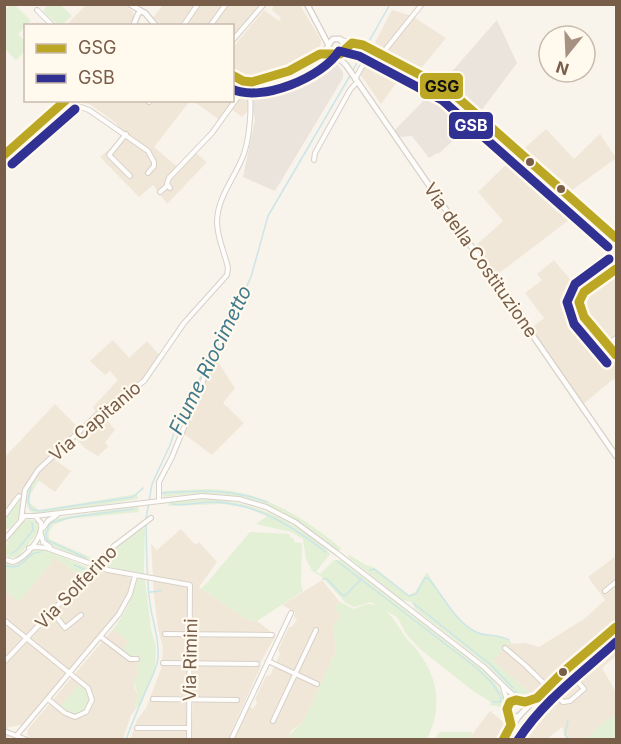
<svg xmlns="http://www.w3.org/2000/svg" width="621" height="744" font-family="Inter,sans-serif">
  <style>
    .residential { fill: #f1e7d8 }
    .industrial { fill: #ebe4dc }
    .green { fill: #e3f0d5 }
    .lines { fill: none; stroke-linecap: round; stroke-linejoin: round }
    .stream { stroke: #cce5e9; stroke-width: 1.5 }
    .street-casing { stroke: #d7d1c9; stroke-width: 6 }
    .secondary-casing { stroke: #d8d1c9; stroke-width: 7 }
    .street { stroke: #fefdfc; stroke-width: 4 }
    .secondary { stroke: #fefdfc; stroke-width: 4.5 }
    .bus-1-casing { stroke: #fff9ee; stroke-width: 14 }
    .bus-2-casing { stroke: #fff9ee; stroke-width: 14 }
    .bus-1 { stroke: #bca724; stroke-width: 9 }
    .bus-2 { stroke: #303192; stroke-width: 9 }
    .bus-dot { fill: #785d49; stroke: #fff9ee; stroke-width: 2 }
    .labels { text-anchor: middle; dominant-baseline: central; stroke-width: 4.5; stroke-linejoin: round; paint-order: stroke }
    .street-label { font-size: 18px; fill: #785d49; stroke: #fff9ee }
    .water-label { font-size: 20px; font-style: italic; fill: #417b8d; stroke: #fff9ee }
    .line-badge { stroke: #fff9ee; stroke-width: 2 }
    .badge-label { font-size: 16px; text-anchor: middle; font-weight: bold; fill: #fff }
    .pale-badge-label { font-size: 16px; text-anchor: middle; font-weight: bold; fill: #111 }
  </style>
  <rect width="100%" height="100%" fill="#f8f4eb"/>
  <g class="residential">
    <path d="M86,5H125L133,12L134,18L128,25L65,26Z"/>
    <path d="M163,5V4L195,5L180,25H162L153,18Z"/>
    <path d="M201,5H224L209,25L186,26Z"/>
    <path d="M228,5H261L233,38L232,26H212Z"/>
    <path d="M274,5H300L321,40L320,49L302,61L281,70L258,78H244L233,71V47L264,10L279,21L281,18L272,10Z"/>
    <path d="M392,10L412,16L446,38L417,73L372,48Z"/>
    <path d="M372,55L405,71L381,104L360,74Z"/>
    <path d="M233,80L247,87L248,111L242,117L230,108L220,120L193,101L232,100Z"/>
    <path d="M73,100L190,101L154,147L180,169L196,153L207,162L167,204L153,185L139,197L100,157L125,137L116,123L91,105L83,102L72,101Z"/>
    <path d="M546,129L574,159L600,134L616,158L567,194L520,152Z"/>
    <path d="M517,154L581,211L494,277L473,248L503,221L478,192Z"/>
    <path d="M554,260L582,294L575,298L574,304L581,317L616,360V379L612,380L582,405L530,329L544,318L525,293L542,280L537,274Z"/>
    <path d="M616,274V340L608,345L586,316L583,310L582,300L591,290Z"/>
    <path d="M113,340L129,358L147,341L161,357L142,385L104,416L115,430L105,442L108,447L98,456L86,449L76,439L55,460L71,471L55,492L34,477L26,496H21L5,519V457L55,404L82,432L97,415L93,407L118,380L110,371L105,375L90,361Z"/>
    <path d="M216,359L235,388L223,403L244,423L212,455L180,431L190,407Z"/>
    <path d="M181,529L195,545L199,542L217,562L199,587L248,620L257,621L273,633L193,632V592L189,591L188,661L162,665L187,666V696L152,697L186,701L187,726H136L135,729L186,730L187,739L130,740L137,720L146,708L161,669L163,649L158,628L154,596L151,544L157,550Z"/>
    <path d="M616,556V623L558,675L535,697L492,660L508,644L525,643L539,647L584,619L605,600L588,577Z"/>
    <path d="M56,557L82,579L96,569L129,577L132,582L125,601L116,616L30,720L21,725L9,727L5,731L11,740L4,739V590L19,601Z"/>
    <path d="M322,580L340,602L334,608L341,615L334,635L336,651L304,721L291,731L289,735L294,739L234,740L249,707L253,709L257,703L255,699L266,676L270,675L280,654L278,650L289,627L293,626L297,619L294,617L295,612L282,605Z"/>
    <path d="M113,629L128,641L134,658L136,655L141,659L137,668L139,671L134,686L138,695L135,705L136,709L131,715L123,739L30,738L27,734L28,729Z"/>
    <path d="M616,634V656L602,668L616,692V715L604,722L586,739H566L562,727L547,739L507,740L550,691Z"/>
    <path d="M193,636L275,637L260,663L193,662Z"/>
    <path d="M193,665L261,666L228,739L191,740L193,701L238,702L240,699L192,697Z"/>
    <path d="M490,711L508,726L500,739L468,740Z"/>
  </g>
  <g class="industrial">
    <path d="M497,20L517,63L478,115L455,95L440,85Z"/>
    <path d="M326,55H330L334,60L343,72V78L275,191L243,177L255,120L252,106V86L296,73Z"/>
    <path d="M435,89L461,107L475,121L438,154L437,153L429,158L412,136L399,137L395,130Z"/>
  </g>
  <g class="green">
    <path d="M11,4L15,5L31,21L18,34L25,42V51L16,60L5,49V10Z"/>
    <path d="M47,5H61L72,16L62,25H58L43,12Z"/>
    <path d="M34,477L39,480L30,495V503L39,510L137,494L138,499L39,515L31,512C21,501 27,488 34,477Z"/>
    <path d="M208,489C262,490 302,516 342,549L338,550C274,501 245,487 163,497V491Z"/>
    <path d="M21,496L19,517L11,528L6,529L5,519Z"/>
    <path d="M206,499C243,501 273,511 304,532C313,538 324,545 330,554L316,572L320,574L334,560H341L490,675L505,697L504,706L500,707L490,705L491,702L473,691L420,649L406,634L398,618L371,602L354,607L346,603L322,577L312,571L306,559L303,539L291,532L256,524L267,516L247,508L223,504L168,506L169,502Z"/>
    <path d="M138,506L139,512L68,519L53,525L49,533V539L99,561L97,562C86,563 48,547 43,537L46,525L57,518Z"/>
    <path d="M29,519L37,522L39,531L18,557L9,558L5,554C5,541 17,524 29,519Z"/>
    <path d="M145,526L144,571L151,629L156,647L155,669L140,705L136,709L135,705L138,695L134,681L139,671L137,668L141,659L136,655L134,658L123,650L128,641L113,629C127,612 133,595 139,574L107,566L100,562L111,550Z"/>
    <path d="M250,532L290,534V537L294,538V542L302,543L301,585L303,591L257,621L248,620L201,588L206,584Z"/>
    <path d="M36,549L48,551L87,567L89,570L82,579L56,557L19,602L5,590V562C21,569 23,555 36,549Z"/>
    <path d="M348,554L366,565L375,568L409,595L415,592L427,572C437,589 459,626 478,633C490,638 502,632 512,643L508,644L493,661L535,697L526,700L518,696L487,665L415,609L412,602L402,600L349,558Z"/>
    <path d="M340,602L354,609C358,608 362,605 367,604C388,603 397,626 407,639C411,644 416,648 419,653C439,679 442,710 427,739L294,740L289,735L304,721L336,651L333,627L341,615L334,608Z"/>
    <path d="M79,685L89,693V703L83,712L72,714L61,706Z"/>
    <path d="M616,715V739H586L604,722Z"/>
    <path d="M439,732H471L473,733L468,739H435Z"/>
  </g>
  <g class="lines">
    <g class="stream">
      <path d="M353,70L390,4"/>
      <path d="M31,486L28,501L31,509L39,511L133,497L143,488"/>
      <path d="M161,493C198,490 232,489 267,502"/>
      <path d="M172,504C183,507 204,501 217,502C260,505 293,527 326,552"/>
      <path d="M146,519L152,484L170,445L176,427L209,360L224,336L251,277L268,216L351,74"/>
      <path d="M11,554L17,550L33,530L32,523"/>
      <path d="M86,558L47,540L46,534L50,523L72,517L134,509"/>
      <path d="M337,561L478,669L492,683L500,695"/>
      <path d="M4,565C26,573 23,552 41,552"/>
      <path d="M74,565L84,569"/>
      <path d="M370,570L374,569L409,596L416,594L425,578H428C443,595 455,622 476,632C486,637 496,633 509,640"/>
      <path d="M323,579H327L342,595L345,596L362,578"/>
      <path d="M150,592L161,591"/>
      <path d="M413,603L491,665L513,688"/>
      <path d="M515,691L522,696L528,697"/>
      <path d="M492,702H500L501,697"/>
      <path d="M568,720L565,735L570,740"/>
      <path d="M126,740C132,722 140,705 147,688C151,678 157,669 158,658C160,639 152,621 150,603C146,576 147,550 146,524"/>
    </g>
    <defs>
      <g id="street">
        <path d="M37,10L53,26"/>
        <path d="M183,26L198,4"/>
        <path d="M210,26L226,4"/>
        <path d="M341,40L363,45L449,90L616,238"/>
        <path d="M232,41L264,4"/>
        <path d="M382,54L422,4"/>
        <path d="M355,79L372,49"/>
        <path d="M66,102L89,110L148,151L154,162V166L148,173"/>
        <path d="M149,102L150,100"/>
        <path d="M126,134L109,155L130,176"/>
        <path d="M314,160L315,153L350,90L357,82"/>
        <path d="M170,188L167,184L169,178L212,133L248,83"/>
        <path d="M160,192L167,186"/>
        <path d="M616,269L584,292L579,302L584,317L616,355"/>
        <path d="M607,345L616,338"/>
        <path d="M159,501V482L172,457L205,376L213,362L216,360"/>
        <path d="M4,516L19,496"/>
        <path d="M35,516L202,496L239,499L266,507L295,522L337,553L484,667L518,700"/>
        <path d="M21,520L25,490L38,470L98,414L144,381L184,323L227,275L228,268C225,253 217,238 217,222C217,200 232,181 241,161C250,143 253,102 248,82"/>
        <path d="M43,528L48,521L57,515"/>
        <path d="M41,534L43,542L50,547"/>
        <path d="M4,540L25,516H35L41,523C44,536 26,558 13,562L4,559"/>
        <path d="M29,548L36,547L47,548L108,570L190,585L189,740"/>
        <path d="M605,591L616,582"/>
        <path d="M52,611L65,628L81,615"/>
        <path d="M4,620L88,688L92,700L86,712L75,717L65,713L48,699"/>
        <path d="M165,634L272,635"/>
        <path d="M101,637L130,659H137"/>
        <path d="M505,648L525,665L563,702L570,701L584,689L567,669"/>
        <path d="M268,661L317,684"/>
        <path d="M4,662L114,546L151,518"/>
        <path d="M163,663L257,664"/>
        <path d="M503,687L508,704"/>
        <path d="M153,699L237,700"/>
        <path d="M273,721L316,630"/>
        <path d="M137,728H189"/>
        <path d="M4,731L27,740"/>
        <path d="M17,735L119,614L130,594L135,576"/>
        <path d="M231,740L291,613"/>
      </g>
      <g id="secondary">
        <path d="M130,4L141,11"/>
        <path d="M307,4L328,44"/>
        <path d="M133,26L138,14L141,11L145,13L156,26"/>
        <path d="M334,54L346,65L616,456"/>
        <path d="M232,75C238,79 244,82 250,82C271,82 310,65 325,50C329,47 329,43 333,39H340L344,44V50L340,54H320"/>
        <path d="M4,155L67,100"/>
        <path d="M519,716C510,718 505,711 509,703L515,700L522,702L532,701"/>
        <path d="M503,740L519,716L547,687L616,627"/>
      </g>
    </defs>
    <use href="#street" class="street-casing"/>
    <use href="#secondary" class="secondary-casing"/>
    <use href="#street" class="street"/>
    <use href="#secondary" class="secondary"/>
    <defs>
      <g id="bus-1">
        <path d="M232,75L243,81L252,82L289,71L320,54H340L352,43L363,45L449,90L616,238"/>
        <path d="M4,155L66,100"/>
        <path d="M616,269L584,292L579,302L584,317L616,355"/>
        <path d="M503,740L511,725L507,709L510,702L516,700L525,702L537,698L562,673L616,627"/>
      </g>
      <g id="bus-2">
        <path d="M232,89C261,103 323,77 339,51L359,56L442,100L608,247"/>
        <path d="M12,164L75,109"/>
        <path d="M607,363L574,324L567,302L575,284L609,259"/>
        <path d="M518,740C543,701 582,673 616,642"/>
      </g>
    </defs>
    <use href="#bus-1" class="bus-1-casing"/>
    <use href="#bus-2" class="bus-2-casing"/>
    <use href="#bus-1" class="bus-1"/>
    <use href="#bus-2" class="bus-2"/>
  </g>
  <g class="bus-dot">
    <circle cx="530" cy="162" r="5"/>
    <circle cx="561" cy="189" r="5"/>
    <circle cx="563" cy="672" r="5"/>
  </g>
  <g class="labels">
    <g class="street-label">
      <text transform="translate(481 260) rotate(55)">Via della Costituzione</text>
      <text transform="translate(95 421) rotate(-40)">Via Capitanio</text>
      <text transform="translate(76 587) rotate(-46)">Via Solferino</text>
      <text transform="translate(190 660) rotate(-89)">Via Rimini</text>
    </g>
    <g class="water-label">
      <text transform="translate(210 360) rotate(-64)">Fiume Riocimetto</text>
    </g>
  </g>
  <g class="line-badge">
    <rect x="419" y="72" width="45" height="28" rx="6" fill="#bca724"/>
    <rect x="448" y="111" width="46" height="29" rx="6" fill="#303192"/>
  </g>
  <g class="badge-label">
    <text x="471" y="131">GSB</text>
  </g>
  <g class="pale-badge-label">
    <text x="442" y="92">GSG</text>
  </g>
  <rect width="621" height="744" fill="none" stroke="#785d49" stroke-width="12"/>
  <rect x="24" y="24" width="210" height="78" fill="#fff9ee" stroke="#c9bbac" stroke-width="1.5"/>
  <rect x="36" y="44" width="30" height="9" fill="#bca724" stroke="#c9bbac" stroke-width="1.5"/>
  <text x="78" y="54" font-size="18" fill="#785d49">GSG</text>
  <rect x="36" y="74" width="30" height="9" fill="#303192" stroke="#c9bbac" stroke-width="1.5"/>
  <text x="78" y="84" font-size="18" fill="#785d49">GSB</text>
  <g transform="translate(567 54) rotate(198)"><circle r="28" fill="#fff9ee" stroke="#c9bbac" stroke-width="1.5"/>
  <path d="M0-4.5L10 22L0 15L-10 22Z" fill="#a59282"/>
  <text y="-9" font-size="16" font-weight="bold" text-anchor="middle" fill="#785d49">N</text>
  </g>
</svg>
